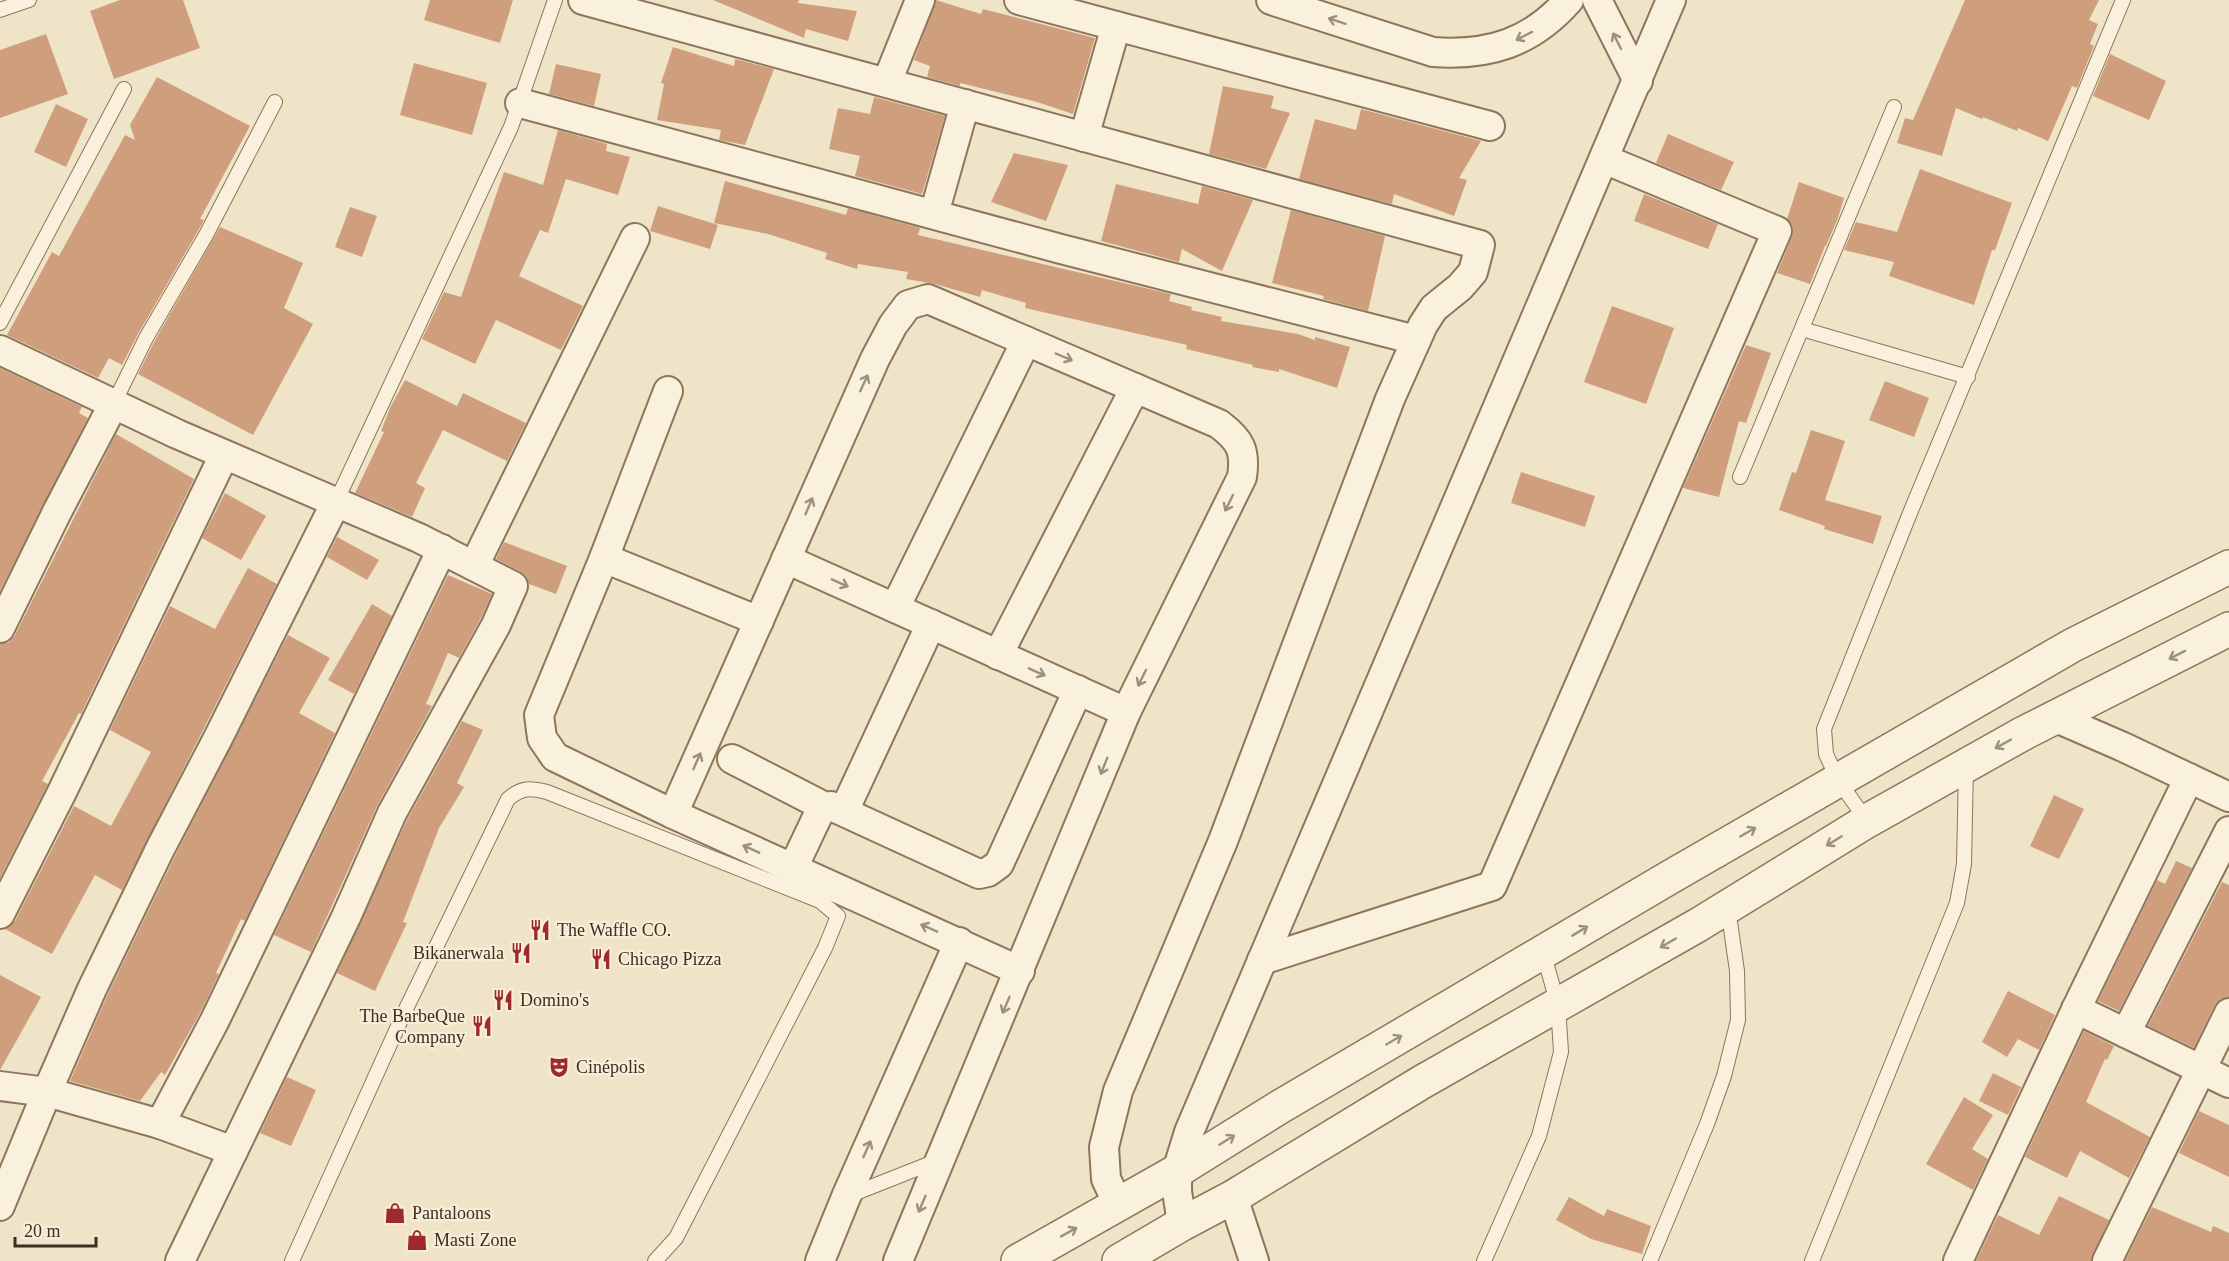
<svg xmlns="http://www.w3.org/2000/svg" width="2229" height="1261" font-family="Georgia,serif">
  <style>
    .building { fill: #cf9f7d }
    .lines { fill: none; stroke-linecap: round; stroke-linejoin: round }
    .service-casing { stroke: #8d765c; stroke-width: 16 }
    .minor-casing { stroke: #8d765c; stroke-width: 32 }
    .tertiary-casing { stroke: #8d765c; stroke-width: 36 }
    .service { stroke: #faf1dc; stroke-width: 14 }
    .minor { stroke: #faf1dc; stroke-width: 28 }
    .tertiary { stroke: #faf1dc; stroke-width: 33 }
    .oneway { stroke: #9c907e }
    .labels { text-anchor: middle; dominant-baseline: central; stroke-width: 4.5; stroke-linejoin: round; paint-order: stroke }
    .poi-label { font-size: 18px; fill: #3d2e20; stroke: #f7eed8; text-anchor: start }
  </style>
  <rect width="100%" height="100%" fill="#f0e4c8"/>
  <g class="building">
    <path d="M120,0H183L200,48L114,79L90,11Z"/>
    <path d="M430,0H513L500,43L424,20Z"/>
    <path d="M713,0H799L798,3L857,11L848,41L806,29L804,38Z"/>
    <path d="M936,0L981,14L983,9L1095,38L1073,114L1037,102L960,83V86L927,77L930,66L914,60Z"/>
    <path d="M1965,0H2099L2089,20L2098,24L2090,44L2094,46L2077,88L2072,86L2048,141L2018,128L2017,131L1983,117L1982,119L1956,108L1942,156L1897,143L1905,118L1913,120Z"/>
    <path d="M46,34L68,94L0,118V50Z"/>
    <path d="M673,47L734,66L735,59L774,69L745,145L719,140L721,130L657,120L664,84L661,83Z"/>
    <path d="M2110,54L2166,81L2149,120L2093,96Z"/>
    <path d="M414,63L487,83L472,135L400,115Z"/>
    <path d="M556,64L601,74L594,106L549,94Z"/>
    <path d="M157,77L250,126L200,219L204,220L198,231L138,334L122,365L109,358L98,378L7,335L52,252L59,256L125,135L135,140L130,125Z"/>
    <path d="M1223,86L1274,96L1271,108L1290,113L1266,169L1209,154Z"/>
    <path d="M874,97L945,116L922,194L855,176L860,156L829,149L838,108L870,114Z"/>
    <path d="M56,104L88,119L66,167L34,152Z"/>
    <path d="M1361,109L1481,141L1459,178L1467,180L1454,216L1394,194L1392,204L1299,179L1315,119L1356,130Z"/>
    <path d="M558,130L607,144L606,151L630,157L618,195L566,179L548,233L540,230L519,276L583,306L561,350L496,320L475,364L422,339L444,292L461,297L504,172L543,185Z"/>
    <path d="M1668,134L1734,162L1721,190L1656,163Z"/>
    <path d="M1014,153L1068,165L1046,221L991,202Z"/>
    <path d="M1920,169L2012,203L1995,250H1992L1974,305L1889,276L1894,262L1844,250L1856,222L1897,232Z"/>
    <path d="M725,181L846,215L848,208L920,228L918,235L1171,294L1169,301L1192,307L1191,310L1222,317L1221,321L1298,334L1315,340V337L1350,347L1337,388L1279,369V372L1252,367L1253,365L1186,349L1187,345L1025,308L1026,303L982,290L980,297L935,284L906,279L908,272L858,264L857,269L825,259L827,253L768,234L714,223Z"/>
    <path d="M1799,182L1844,198L1838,218L1826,246H1825L1810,284L1777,273L1792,237L1793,228L1787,219Z"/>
    <path d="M1116,184L1198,204L1202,186L1253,200L1222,271L1182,249L1179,262L1101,241Z"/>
    <path d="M1644,194L1718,224L1708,249L1634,221Z"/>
    <path d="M658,206L718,225L710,249L650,231Z"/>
    <path d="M350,207L377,216L362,257L335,247Z"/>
    <path d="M1291,210L1385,236L1368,311L1323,299L1324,296L1272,283Z"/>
    <path d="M220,227L303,263L284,308L313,324L253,435L138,374L154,342Z"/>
    <path d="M1612,306L1674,328L1646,404L1584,382Z"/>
    <path d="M1746,345L1771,353L1746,423L1739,421L1719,497L1683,488Z"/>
    <path d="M0,368L82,407L79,413L88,418L0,591Z"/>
    <path d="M405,380L457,406L463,393L526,423L507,461L443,430L416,483L425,488L412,517L355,493L384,432L381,431L390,408Z"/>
    <path d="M1885,381L1929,398L1914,437L1869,420Z"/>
    <path d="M1811,430L1845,441L1825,500L1882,516L1873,544L1824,529L1825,526L1779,510L1792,472L1796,473Z"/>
    <path d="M116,434L194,479L81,714L79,713L42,781L48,784L0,878V644L9,642L15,635Z"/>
    <path d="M1521,472L1595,496L1585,527L1511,503Z"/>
    <path d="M225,493L266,516L241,560L202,538Z"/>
    <path d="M337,537L379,560L367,580L327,557Z"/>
    <path d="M504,542L567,566L556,594L529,584L526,576L521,572L496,559Z"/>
    <path d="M248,568L277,584L122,890L95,875L52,954L5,929L15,921L74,806L111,826L151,752L110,730L170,606L215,629Z"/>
    <path d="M448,575L492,594L481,618L459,658L448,653L426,704L432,706L377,806L311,952L274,935Z"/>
    <path d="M372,604L392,616L354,694L328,680Z"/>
    <path d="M288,635L330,658L299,713L335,733L245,921L241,919L216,973L219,974L200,1013L165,1075L161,1072L140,1101L70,1081L107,996L175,856Z"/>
    <path d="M462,721L483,730L457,783L464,787L439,828L403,922L407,923L375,991L337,973L407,820Z"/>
    <path d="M2054,795L2084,809L2059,859L2030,846Z"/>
    <path d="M2176,861L2192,868L2119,1011L2098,1001L2157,880L2165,884Z"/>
    <path d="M2222,882L2229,885V997L2220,999L2215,1005L2194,1048L2148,1026Z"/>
    <path d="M0,975L41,997L0,1070Z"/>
    <path d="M2008,991L2055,1015L2039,1050L2018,1039L2007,1057L1982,1042Z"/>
    <path d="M2084,1031L2114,1046L2107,1060L2105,1059L2086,1102L2150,1137L2129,1178L2080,1151L2067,1178L2025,1157Z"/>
    <path d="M1993,1073L2021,1087L2008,1115L1979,1101Z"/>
    <path d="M287,1077L316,1090L291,1146L260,1133Z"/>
    <path d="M1964,1097L1993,1115L1972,1149L1988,1159L1973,1190L1926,1164Z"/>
    <path d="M2199,1111L2229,1125V1177L2179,1153Z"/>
    <path d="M2059,1196L2109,1220L2091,1261H1976L1998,1215L2039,1235Z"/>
    <path d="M1569,1197L1604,1216L1607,1209L1651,1226L1642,1254L1591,1239L1556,1220Z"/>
    <path d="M2152,1207L2211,1232L2213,1226L2229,1233V1261H2125Z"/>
  </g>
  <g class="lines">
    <defs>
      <g id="service">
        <path d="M0,10L29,0"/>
        <path d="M0,323L124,89"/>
        <path d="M1802,329L1968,377"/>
        <path d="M113,405L146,338L206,235L275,102"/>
        <path d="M1740,477L1894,107"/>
        <path d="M336,502L511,127L555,0"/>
        <path d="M1867,821L1838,780L1826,754L1824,729L1910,513L2123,0"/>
        <path d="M848,1196L939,1160"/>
        <path d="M292,1261L404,1013L508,799C522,787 530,788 547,792L820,901L838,916L825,948L676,1238L655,1261"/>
        <path d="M1484,1261L1539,1136L1561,1052L1558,1005L1543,952"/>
        <path d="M1650,1261L1707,1124L1724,1076L1738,1020L1737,971L1728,908"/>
        <path d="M1812,1261L1957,903L1964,864L1966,767"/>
      </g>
      <g id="minor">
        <path d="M583,0L1480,245L1473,272L1460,287L1434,308L1423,325L1390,399L1223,841L1118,1091L1104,1147L1106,1179L1118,1204"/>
        <path d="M1019,0L1490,126"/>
        <path d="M1271,0L1433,52C1489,56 1531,43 1569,0"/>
        <path d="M1597,0L1638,81"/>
        <path d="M887,82L920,0"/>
        <path d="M520,103L1061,249L1416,340"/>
        <path d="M1084,137L1116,26"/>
        <path d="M934,214L965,104"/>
        <path d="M0,350L177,434L419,538L513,586L496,625L392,813L346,917L180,1261"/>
        <path d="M668,391L604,558L539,715L542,738L555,757L673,814L1020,971"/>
        <path d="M604,558L759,621"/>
        <path d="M786,559L1126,712"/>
        <path d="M474,566L635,238"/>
        <path d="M895,608L1026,341"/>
        <path d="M0,628L57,512L113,405"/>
        <path d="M998,655L1135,388"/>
        <path d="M2054,717L2121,746L2229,797"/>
        <path d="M732,759L827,808"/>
        <path d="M844,811L931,624"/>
        <path d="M673,814L875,359L893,325L908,305L928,299L1219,424C1240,440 1246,450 1242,477L1126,712L898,1261"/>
        <path d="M793,868L821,809L831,806L979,874L988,872L999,864L1078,690"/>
        <path d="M0,914L62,792L224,455"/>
        <path d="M1262,960L1492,886L1777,231L1604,159"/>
        <path d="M2076,1009L2229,1083"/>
        <path d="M2126,1033L2229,831"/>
        <path d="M0,1086L47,1092L160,1124L233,1151"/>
        <path d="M160,1124L215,1020L442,549"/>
        <path d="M1233,1197L1254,1261"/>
        <path d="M0,1206L47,1092L92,989L160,849L218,738L336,502"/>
        <path d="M1182,1224L1177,1191V1171L1189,1132L1671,0"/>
        <path d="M820,1261L846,1197L959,942"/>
        <path d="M1958,1261L2081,999L2189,778"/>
        <path d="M2107,1261L2229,1013"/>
      </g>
      <g id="tertiary">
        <path d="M1018,1261L1177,1171L1278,1108L1672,876L2073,645L2229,567"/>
        <path d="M1119,1261L1182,1224L1233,1197L1422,1082L1698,925L1867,821L2024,733L2229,629"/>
      </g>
    </defs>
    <use href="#service" class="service-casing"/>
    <use href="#minor" class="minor-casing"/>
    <use href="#tertiary" class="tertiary-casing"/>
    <use href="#service" class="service"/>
    <use href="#minor" class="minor"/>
    <use href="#tertiary" class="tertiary"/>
  </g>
  <defs><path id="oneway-shaft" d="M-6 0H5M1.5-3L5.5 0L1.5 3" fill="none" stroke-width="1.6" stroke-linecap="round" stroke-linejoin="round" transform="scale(1.5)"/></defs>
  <g class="oneway">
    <use href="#oneway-shaft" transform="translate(1337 21) rotate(-162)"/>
    <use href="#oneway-shaft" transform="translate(1524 36) rotate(153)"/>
    <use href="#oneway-shaft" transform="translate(1617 41) rotate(-117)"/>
    <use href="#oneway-shaft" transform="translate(1064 357) rotate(23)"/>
    <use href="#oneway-shaft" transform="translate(864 383) rotate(-65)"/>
    <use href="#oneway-shaft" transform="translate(1229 503) rotate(116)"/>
    <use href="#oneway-shaft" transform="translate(809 506) rotate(-67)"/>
    <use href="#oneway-shaft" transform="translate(840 583) rotate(24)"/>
    <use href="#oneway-shaft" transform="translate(2177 655) rotate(153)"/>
    <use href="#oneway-shaft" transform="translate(1037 672) rotate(24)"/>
    <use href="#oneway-shaft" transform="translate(1142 678) rotate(116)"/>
    <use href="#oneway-shaft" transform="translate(2003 744) rotate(151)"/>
    <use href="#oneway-shaft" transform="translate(697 761) rotate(-66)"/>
    <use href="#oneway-shaft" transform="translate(1104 766) rotate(112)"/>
    <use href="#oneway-shaft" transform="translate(1748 832) rotate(-30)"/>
    <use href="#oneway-shaft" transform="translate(1834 841) rotate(148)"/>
    <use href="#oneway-shaft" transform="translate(751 849) rotate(-156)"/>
    <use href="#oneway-shaft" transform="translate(929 928) rotate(-156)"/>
    <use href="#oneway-shaft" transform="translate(1580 931) rotate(-31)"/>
    <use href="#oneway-shaft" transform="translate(1668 943) rotate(150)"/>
    <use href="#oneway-shaft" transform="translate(1006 1005) rotate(113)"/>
    <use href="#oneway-shaft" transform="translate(1394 1040) rotate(-30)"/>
    <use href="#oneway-shaft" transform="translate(1227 1140) rotate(-32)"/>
    <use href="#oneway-shaft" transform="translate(867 1149) rotate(-66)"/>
    <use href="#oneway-shaft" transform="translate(922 1204) rotate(113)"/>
    <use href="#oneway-shaft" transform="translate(1069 1232) rotate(-29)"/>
  </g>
  <defs>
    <symbol id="restaurant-bare" viewBox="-9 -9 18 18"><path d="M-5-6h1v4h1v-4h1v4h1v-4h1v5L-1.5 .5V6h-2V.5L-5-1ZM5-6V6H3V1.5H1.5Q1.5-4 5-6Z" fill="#9e2a2b" stroke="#f7eed8" stroke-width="2.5" paint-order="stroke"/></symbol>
    <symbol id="theatre-bare" viewBox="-9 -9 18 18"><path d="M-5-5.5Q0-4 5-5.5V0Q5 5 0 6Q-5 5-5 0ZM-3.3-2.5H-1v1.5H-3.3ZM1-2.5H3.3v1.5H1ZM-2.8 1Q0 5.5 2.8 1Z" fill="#9e2a2b" stroke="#f7eed8" stroke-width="2.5" paint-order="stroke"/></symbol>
    <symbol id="shop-bare" viewBox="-9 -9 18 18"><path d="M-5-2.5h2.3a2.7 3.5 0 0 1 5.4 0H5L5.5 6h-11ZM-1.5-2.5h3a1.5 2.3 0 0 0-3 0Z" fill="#9e2a2b" stroke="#f7eed8" stroke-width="2.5" paint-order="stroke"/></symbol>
  </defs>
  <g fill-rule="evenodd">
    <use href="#restaurant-bare" x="525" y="915" width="30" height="30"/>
    <use href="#restaurant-bare" x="506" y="938" width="30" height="30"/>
    <use href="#restaurant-bare" x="586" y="944" width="30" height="30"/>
    <use href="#restaurant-bare" x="488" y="985" width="30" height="30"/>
    <use href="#restaurant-bare" x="467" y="1011" width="30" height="30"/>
    <use href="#theatre-bare" x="544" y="1052" width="30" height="30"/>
    <use href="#shop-bare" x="380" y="1198" width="30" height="30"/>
    <use href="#shop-bare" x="402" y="1225" width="30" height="30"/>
  </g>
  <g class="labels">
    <g class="poi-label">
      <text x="557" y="930">The Waffle CO.</text>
      <text x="504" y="953" text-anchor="end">Bikanerwala</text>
      <text x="618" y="959">Chicago Pizza</text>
      <text x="520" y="1000">Domino's</text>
      <text x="465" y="1016" text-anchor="end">The BarbeQue<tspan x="465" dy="21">Company</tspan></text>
      <text x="576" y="1067">Cinépolis</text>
      <text x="412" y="1213">Pantaloons</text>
      <text x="434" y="1240">Masti Zone</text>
    </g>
  </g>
  <path d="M15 1237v9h81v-9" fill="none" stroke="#3d2e20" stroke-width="3"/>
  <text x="24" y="1237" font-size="18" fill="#3d2e20" stroke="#f7eed8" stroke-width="4.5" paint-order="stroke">20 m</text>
</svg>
